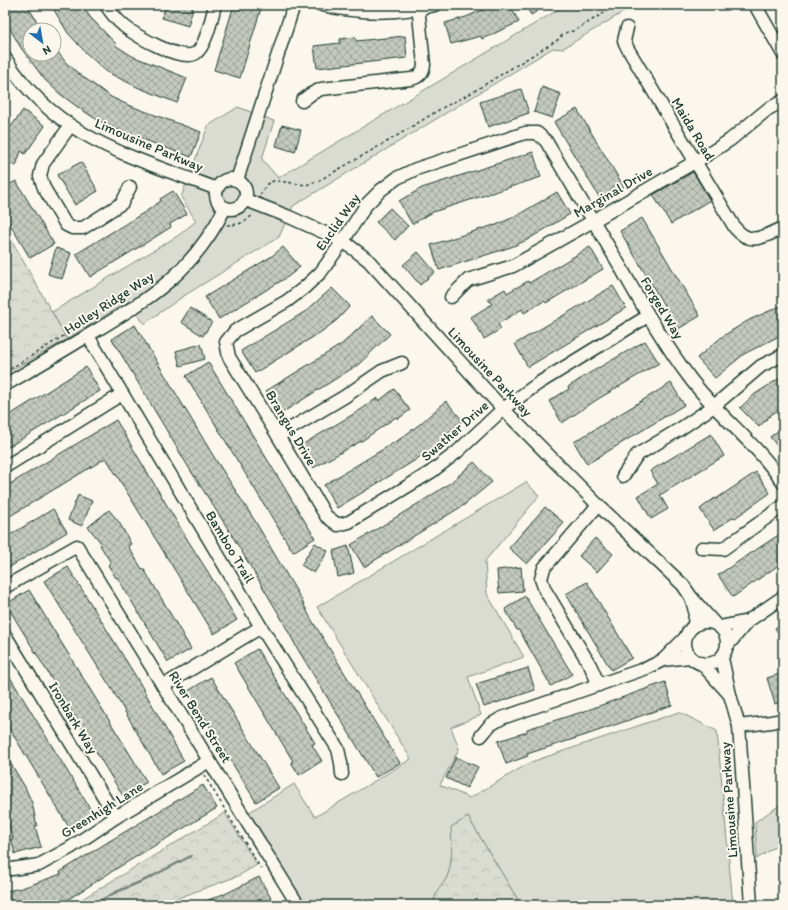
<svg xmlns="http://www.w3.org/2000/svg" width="788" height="910" font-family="Itim,sans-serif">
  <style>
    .green { fill: #dbdcd1; stroke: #7d8c82 }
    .forest { fill: url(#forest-crowns); stroke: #7d8c82 }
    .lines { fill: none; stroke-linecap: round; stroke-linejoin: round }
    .stream { stroke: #74847b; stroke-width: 2.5 }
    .building { fill: url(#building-cross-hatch); stroke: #1f3d34 }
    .minor-casing { stroke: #1f3d34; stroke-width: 15 }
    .path { stroke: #1f3d34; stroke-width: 1.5; stroke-dasharray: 3 3; stroke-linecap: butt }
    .minor { stroke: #fbf7ec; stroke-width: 12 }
    .labels { text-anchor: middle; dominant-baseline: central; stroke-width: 4; stroke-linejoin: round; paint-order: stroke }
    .street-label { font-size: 14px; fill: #1f3d34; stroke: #fbf7ec }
  </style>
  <defs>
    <pattern id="forest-crowns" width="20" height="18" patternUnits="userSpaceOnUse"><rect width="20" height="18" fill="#dbdcd1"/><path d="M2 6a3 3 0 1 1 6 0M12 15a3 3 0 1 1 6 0" fill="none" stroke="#bcbeb4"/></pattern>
    <pattern id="building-cross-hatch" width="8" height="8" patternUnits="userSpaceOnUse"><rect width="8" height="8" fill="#c4c9be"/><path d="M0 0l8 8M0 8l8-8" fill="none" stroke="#9fa49b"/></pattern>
  </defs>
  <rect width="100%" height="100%" fill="#fbf7ec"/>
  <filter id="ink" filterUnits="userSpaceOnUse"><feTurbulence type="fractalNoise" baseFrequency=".025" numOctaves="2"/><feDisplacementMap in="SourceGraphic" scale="8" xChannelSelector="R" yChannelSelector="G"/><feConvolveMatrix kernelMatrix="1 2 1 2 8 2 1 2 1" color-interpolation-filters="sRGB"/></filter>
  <g filter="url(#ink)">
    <g class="green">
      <path d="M566,5H635L562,49L553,48L293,206L279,237L182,297L144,324L129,301L67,339L52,312L179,235L196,221L181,197L208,126L238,107L274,121L262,159L278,178Z"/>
      <path d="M526,482L539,496L485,561L487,594L524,657L468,677L481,715L451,727L459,749L440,785L470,798L531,762L679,712L717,731L733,905H521L468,817L452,827C452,841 453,864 447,877C443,886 433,894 435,905H306L248,813L294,784L315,817L411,759L317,607Z"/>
      <path d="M783,803V841L757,859L755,822Z"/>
    </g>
    <g class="forest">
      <path d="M5,229L67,339L5,374Z"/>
      <path d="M225,813L257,865L238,876L159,905H72Z"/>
      <path d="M468,817L521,905H435C432,894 443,885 447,877C453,864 452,841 451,827Z"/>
    </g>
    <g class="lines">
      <path class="stream" d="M92,905L114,893L147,879L191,856"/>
    </g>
    <g class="building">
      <path d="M5,5H27L42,30H30V54H54L56,50L68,65H69L79,74L111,97L128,105L201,132L191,157L123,132L99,121L79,108L60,94L45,80L21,48L5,20Z"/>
      <path d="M51,5H82L90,17L116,44L115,45L132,56L187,78L177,103L137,87L107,72L87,54L68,33Z"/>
      <path d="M166,5H194L188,26L162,18Z"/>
      <path d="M234,5H251L261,8L240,78L214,70Z"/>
      <path d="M494,5H510L519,22L482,39L481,36L451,44L445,23L466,17Z"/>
      <path d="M525,5H547L531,15Z"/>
      <path d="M405,36L407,58L317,68L314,46L340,43V39L355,37L356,41Z"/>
      <path d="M542,87L561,94L552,118L534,112Z"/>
      <path d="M521,89L529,113L488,127L480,102Z"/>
      <path d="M577,109L624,187L601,200L554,122Z"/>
      <path d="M23,110L45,126L25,154L21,151L16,166L5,162V135Z"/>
      <path d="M282,125L301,130L295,152L276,146Z"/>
      <path d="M533,152L541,177L433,212L412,224L399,201L422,188Z"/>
      <path d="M81,162L98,191L75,205L57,175Z"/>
      <path d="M693,172L710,200L671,224L653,195Z"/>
      <path d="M16,181L54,244L30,258L5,216V187Z"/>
      <path d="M173,191L187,214L170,224L171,227L152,239L90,277L76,254L145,212L161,201L160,199Z"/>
      <path d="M557,192L570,214L527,240L511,247L439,270L431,245L494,225V226L516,216Z"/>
      <path d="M390,208L408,226L395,240L376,222Z"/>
      <path d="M642,218L700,316L678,329L620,231Z"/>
      <path d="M283,247L300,267L289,276L219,319L205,297L272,256Z"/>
      <path d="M590,247L603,269L546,303L544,301L524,313L522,309L498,324L501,329L484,339L471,317L492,304L488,299L505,289L507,293L528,281L529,283Z"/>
      <path d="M56,248L71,253L62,279L48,274Z"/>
      <path d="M418,252L435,272L420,285L403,265Z"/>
      <path d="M613,286L626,308L528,367L515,344Z"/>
      <path d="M332,288L350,306L337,320L321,332L255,373L241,351L306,311Z"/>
      <path d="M783,305V334L744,354L715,378L697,358L723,336L749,320Z"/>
      <path d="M190,308L212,322L203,336L181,322Z"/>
      <path d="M372,316L390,334L359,364L280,414L266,391L342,344Z"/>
      <path d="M135,325L214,457L255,521L301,599L310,617L400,763L376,777L297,648L280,616L230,532L189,468L112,339Z"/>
      <path d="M645,341L659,363L598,399L562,423L549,401L569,389L568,387L588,374Z"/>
      <path d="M201,344L205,359L180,366L176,351Z"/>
      <path d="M208,362L315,538L293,552L186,376Z"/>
      <path d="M86,367L100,391L5,449V418Z"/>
      <path d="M783,376V407L772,414L759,427L740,408L755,394Z"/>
      <path d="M671,383L684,405L587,464L574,442Z"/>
      <path d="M394,389L410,410L398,419L396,417L363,440L313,468L300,446L362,409L377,398L379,401Z"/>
      <path d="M446,401L463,421L433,447L414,461L337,508L324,485L400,439L420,424Z"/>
      <path d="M116,420L187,539L208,572L237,620L214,634L106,458L5,519V487Z"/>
      <path d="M783,427V453L770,437Z"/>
      <path d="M711,434L724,456L660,495L668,509L651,519L638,496L658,484L650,471Z"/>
      <path d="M474,462L492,482L464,505L364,567L351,545L432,495L450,483Z"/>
      <path d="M756,472L770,493L735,518L734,517L714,530L700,509L715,498L716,499Z"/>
      <path d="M78,495L92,501L82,526L68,520Z"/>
      <path d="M545,507L564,523L527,564L509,548Z"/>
      <path d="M53,509L67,532L5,570V538Z"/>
      <path d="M109,510L119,522L131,544L128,546L142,569L143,568L153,584L191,649L168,662L117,577L116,578L108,565L111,563L100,545L102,544L88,527Z"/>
      <path d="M783,532V562L733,597L718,575Z"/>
      <path d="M595,538L613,554L597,572L579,556Z"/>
      <path d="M315,543L328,551L314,573L301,565Z"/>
      <path d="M348,546L354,573L338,577L333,551Z"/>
      <path d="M68,567L138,680L184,761L161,774L113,691L44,581Z"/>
      <path d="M521,567L523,591L499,593L497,570Z"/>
      <path d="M587,582L632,658L611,670L566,594Z"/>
      <path d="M29,590L147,782L123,796L6,604Z"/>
      <path d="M525,596L572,674L551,686L519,630H517L505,609Z"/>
      <path d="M783,622V640L775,628Z"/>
      <path d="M257,649L315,743L312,745L322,761L299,775L291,762L293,761L234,663Z"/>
      <path d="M528,668L535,690L484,707L476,684Z"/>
      <path d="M5,669L94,815L70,829L5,721Z"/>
      <path d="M783,673V701L775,704L767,678Z"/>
      <path d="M211,677L279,788L256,802L188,691Z"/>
      <path d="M665,682L672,705L586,735L527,754L528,756L506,764L498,741L527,732V729L585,711Z"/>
      <path d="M5,754L25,787L32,803L37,826H35L41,847L15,854L11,839H13L7,818L8,817L5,809Z"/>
      <path d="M456,757L478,767L467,788L446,778Z"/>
      <path d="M203,785L217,808L119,867L67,900L56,905H8L6,891L22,888L61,874L60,872L108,842Z"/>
      <path d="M259,877L272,900L263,905H196L223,894V895Z"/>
    </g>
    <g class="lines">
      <defs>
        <g id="minor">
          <path d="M106,5C111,13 117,20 124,26C135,35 182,63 196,53C206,46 212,17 215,5"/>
          <path d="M322,5C360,14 398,14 435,5"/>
          <path d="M755,5L783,54"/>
          <path d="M627,28L624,41L628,49L735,228C751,247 764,236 783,228"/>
          <path d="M5,58C56,139 133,157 217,189"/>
          <path d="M302,101L311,94L321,89L411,79C419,77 423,73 424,65L418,5"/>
          <path d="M70,126L43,164L40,176L44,188L66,225L72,228H83L122,203L130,187"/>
          <circle cx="231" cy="194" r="15"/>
          <path d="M237,180L294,5"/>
          <path d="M246,200L287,216L343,241L368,260L503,409L598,505L683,585L691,597"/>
          <path d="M451,297L468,280L513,266L593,221L710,153L730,140L768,109L783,101"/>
          <path d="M648,316L539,383L503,409L457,452L431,472L349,522L338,525L326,516L278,436L229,357L226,342L235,331L287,301L304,288L321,272L343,241L366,205L381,190L397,178L416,169L525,133H537L546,141C571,183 595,224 620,266C641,304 663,342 689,377C717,415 757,443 783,483"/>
          <path d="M88,336L261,627L338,749L341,763L342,774"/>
          <path d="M5,385C36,367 66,349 97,330C155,295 193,271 225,208"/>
          <path d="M278,436L344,397L382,371L402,363"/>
          <path d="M5,467L122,394"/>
          <path d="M623,476L637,455L680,429L714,406L761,366L783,355"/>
          <path d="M598,505L544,568L541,579L545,590L590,665L599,685"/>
          <path d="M702,548L723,549L783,506"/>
          <path d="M5,587L77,546L298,905"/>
          <path d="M748,621L783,597"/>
          <circle cx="706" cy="643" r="21"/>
          <path d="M694,626L695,611L691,597L714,623"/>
          <path d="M720,627L748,621L728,645"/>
          <path d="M5,635L116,817"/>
          <path d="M686,637L663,660L690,657"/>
          <path d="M702,664L730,695L722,658"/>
          <path d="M163,686L261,627"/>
          <path d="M730,695L739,726L751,905"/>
          <path d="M739,726L771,722L783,720"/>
          <path d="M481,736L490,725L502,718L647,668L663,660"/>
          <path d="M5,870L39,865L70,848L116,817L209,761"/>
        </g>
      </defs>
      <use href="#minor" class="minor-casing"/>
      <g class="path">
        <path d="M260,195L267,184L273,181H278L306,185L320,180L390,140L442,108L471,93L559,39C563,33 568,31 574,31L617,5"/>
        <path d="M227,225C237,225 248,223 253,213"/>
        <path d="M5,372L75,329L84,325"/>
        <path d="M204,775L261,869"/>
      </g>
      <use href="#minor" class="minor"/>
    </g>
  </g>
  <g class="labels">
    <g class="street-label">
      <text transform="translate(693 129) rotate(59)">Maida Road</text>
      <text transform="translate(149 145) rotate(23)">Limousine Parkway</text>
      <text transform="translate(613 192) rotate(-30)">Marginal Drive</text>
      <text transform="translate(338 222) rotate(-55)">Euclid Way</text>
      <text transform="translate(109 303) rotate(-33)">Holley Ridge Way</text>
      <text transform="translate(662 308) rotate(59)">Forged Way</text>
      <text transform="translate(490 372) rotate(47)">Limousine Parkway</text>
      <text transform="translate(291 428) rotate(59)">Brangus Drive</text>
      <text transform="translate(455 431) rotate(-41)">Swather Drive</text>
      <text transform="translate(230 547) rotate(59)">Bamboo Trail</text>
      <text transform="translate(200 717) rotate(58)">River Bend Street</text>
      <text transform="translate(73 718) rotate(59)">Ironbark Way</text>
      <text transform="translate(729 800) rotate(-94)">Limousine Parkway</text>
      <text transform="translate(102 810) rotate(-32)">Greenhigh Lane</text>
    </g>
  </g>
  <rect width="788" height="910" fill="none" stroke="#fbf7ec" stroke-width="20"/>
  <rect x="10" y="10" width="768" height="890" fill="none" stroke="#1f3d34" stroke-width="1.5" filter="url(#ink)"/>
  <g transform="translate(42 42) rotate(149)"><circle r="19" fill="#fbf7ec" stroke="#a3ada2"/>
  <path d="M0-3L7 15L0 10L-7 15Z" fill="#1f6fb2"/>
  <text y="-6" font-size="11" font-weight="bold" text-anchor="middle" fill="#1f3d34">N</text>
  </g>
</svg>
